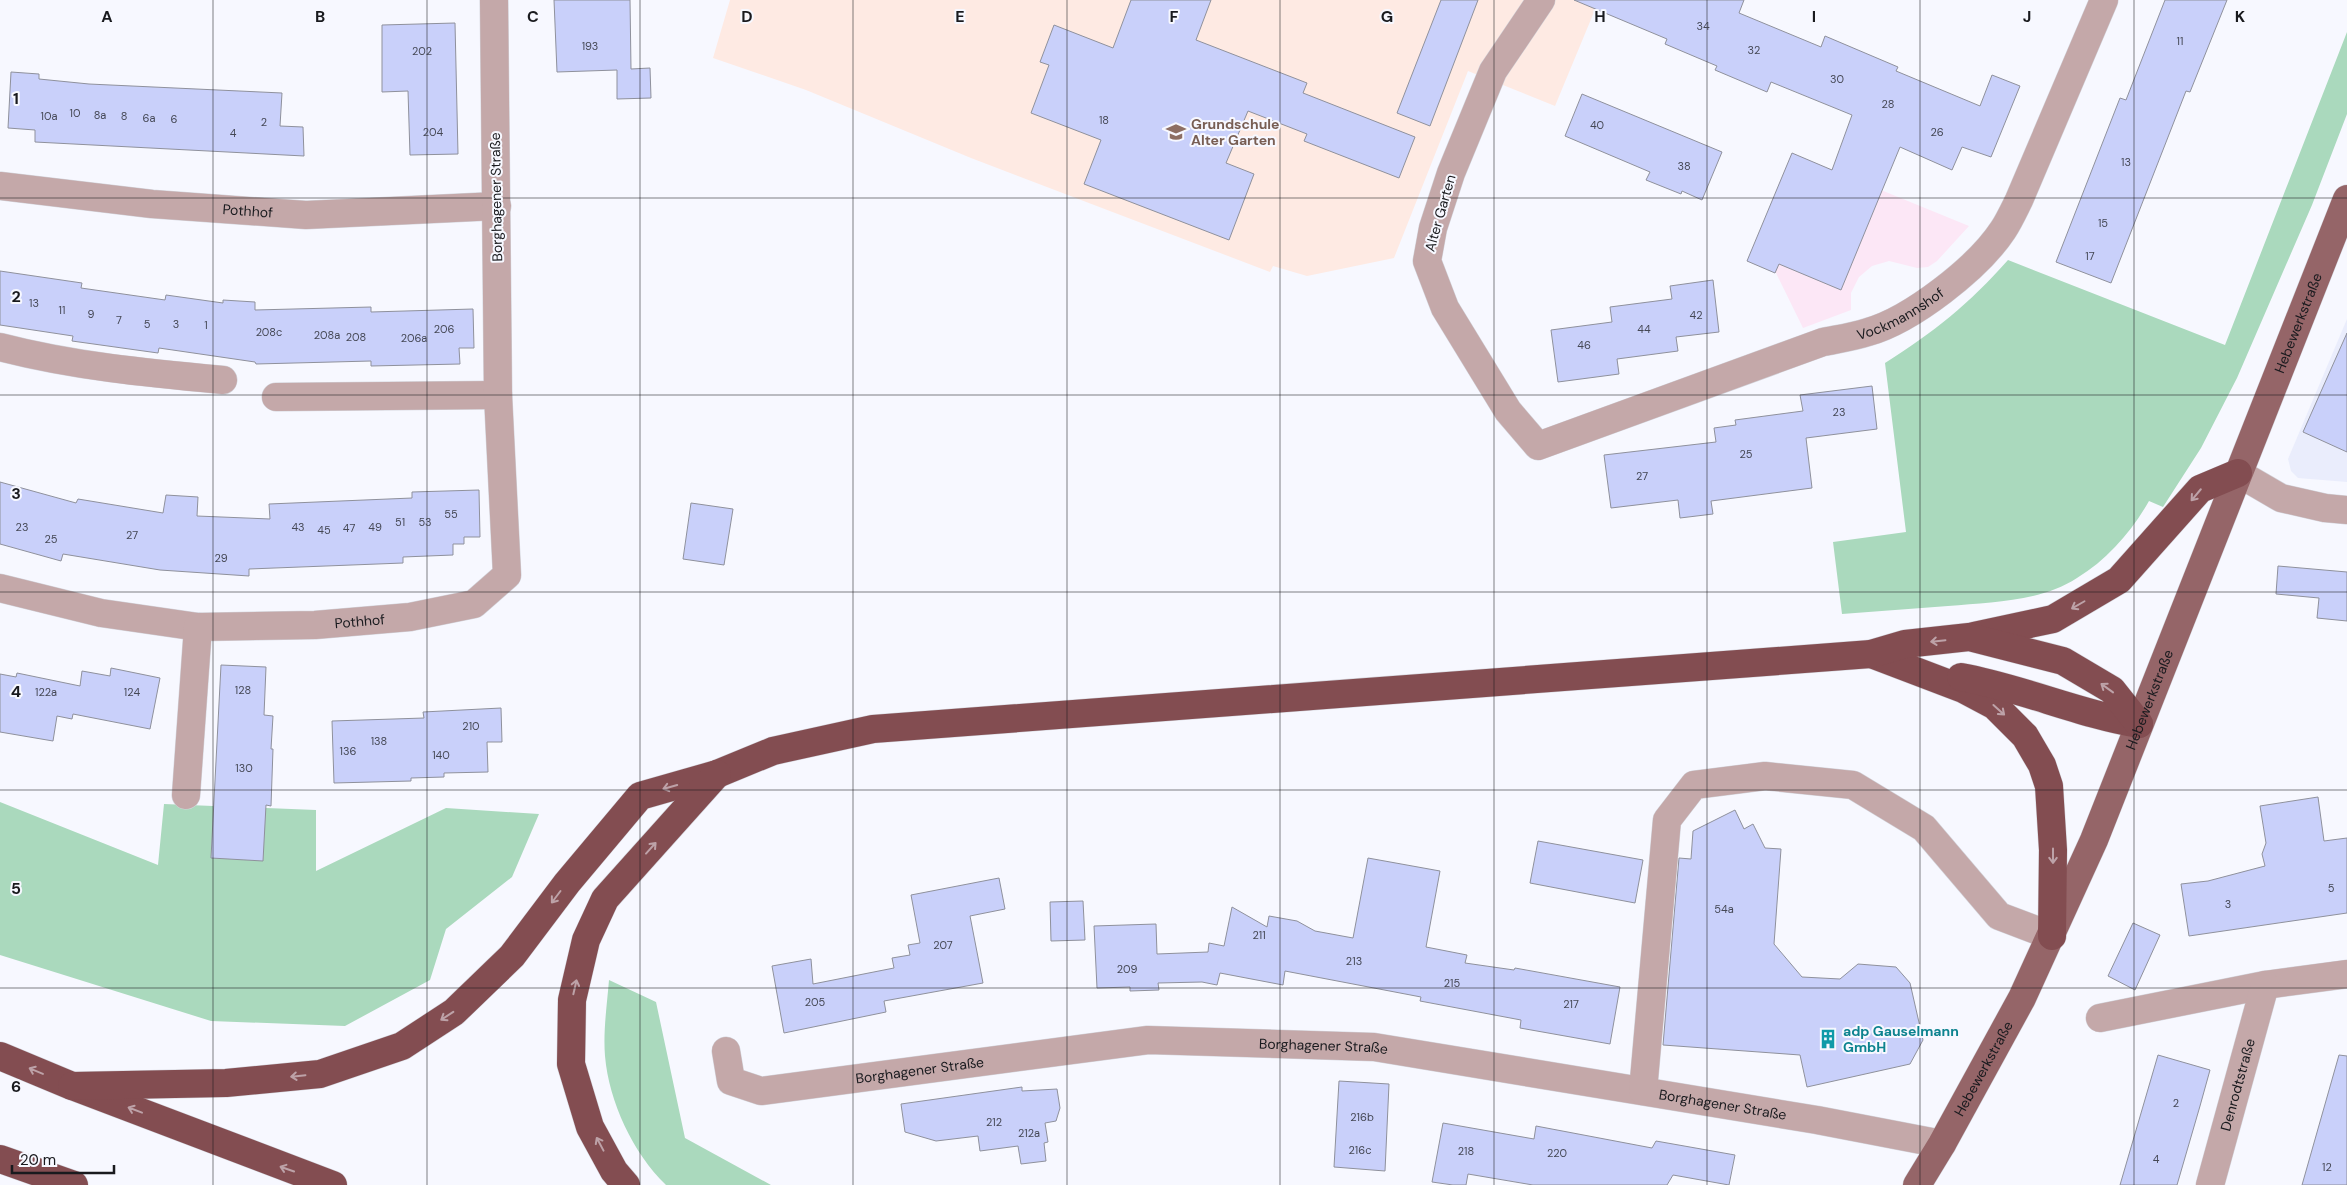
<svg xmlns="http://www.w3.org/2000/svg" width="2347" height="1185" font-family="'DM Sans',sans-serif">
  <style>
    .built { fill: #eaedfc }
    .industrial { fill: #fce7f6 }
    .education { fill: #feeae3 }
    .green { fill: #aad9bd }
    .building { fill: #c9d0fa; stroke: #8f919c }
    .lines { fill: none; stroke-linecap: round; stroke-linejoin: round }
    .minor-casing { stroke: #d3d4db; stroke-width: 29 }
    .major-casing { stroke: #d3d4db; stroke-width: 29 }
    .highway-casing { stroke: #d3d4db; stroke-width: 29 }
    .minor { stroke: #c4a8a9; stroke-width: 28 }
    .major { stroke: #956568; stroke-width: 28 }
    .highway { stroke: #834d51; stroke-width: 28 }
    .oneway { stroke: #bda2a8 }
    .grid { fill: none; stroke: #191a1e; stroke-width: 1; stroke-opacity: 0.55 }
    .labels { text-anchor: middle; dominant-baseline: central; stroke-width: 4; stroke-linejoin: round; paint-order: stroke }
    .number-label { font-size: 11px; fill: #454855 }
    .education-label { font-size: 14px; font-weight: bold; fill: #785e54; stroke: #f7f8ff; text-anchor: start }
    .street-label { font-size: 14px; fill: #191a1e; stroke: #f7f8ff }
    .culture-label { font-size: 14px; font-weight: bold; fill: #0d838f; stroke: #f7f8ff; text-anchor: start }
    .grid-label { font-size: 16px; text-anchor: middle; font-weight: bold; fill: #191a1e; stroke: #f7f8ff; stroke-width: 4; stroke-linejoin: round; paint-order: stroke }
  </style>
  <rect width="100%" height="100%" fill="#f7f8ff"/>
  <path class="built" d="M2347,319V482L2298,478L2291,471L2288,459Z"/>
  <path class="industrial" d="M1792,153L1854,179L1969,226L1937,261L1928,267L1917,268L1889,261L1872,266L1859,277L1851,293V310L1803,328L1776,273L1747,261Z"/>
  <path class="education" d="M730,0H1599L1555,106L1468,71L1394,258L1307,276L1273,266L1270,272L971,158L806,90L713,58Z"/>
  <g class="green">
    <path d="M2347,32V114L2312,205L2237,378L2201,448L2163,507L2149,501C2132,531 2107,560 2077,578C2040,602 1991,602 1948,606C1913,609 1877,611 1842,614L1833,542L1906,532L1885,363C1934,332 1969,304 2008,260L2225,345Z"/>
    <path d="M0,802L158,865L164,804L316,810V871L446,808L539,814L512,877L446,929L430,980L345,1026L211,1021L0,955Z"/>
    <path d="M609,980L656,1002L685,1138L771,1185H666C633,1153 609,1102 605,1056C603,1032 607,1004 609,980Z"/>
  </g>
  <g class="building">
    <path d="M554,0H630L631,69L650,68L651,98L617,99V70L557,72Z"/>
    <path d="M1131,0H1211L1196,40L1307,83L1303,93L1415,137L1399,178L1304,141L1307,134L1248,111L1226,163L1254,174L1229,240L1084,184L1101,140L1031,113L1049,65L1040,62L1054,25L1113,48Z"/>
    <path d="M1441,0H1478L1430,126L1397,113Z"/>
    <path d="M1574,0H1744L1739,13L1821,47L1825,36L1898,67L1896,71L1980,106L1992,75L2020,86L1991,157L1962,147L1952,170L1900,147L1841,290L1779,264L1775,273L1747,261L1792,153L1832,170L1852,115L1771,82L1767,92L1715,70L1717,66L1665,44L1667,39Z"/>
    <path d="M2165,0H2227L2190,92L2186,91L2111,283L2056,262L2120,98L2126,100Z"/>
    <path d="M455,23L458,154L410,155L408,91L382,92V25Z"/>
    <path d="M11,72L39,74V79L89,84L282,93L280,126L303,127L304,156L35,142V130L8,128Z"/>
    <path d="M1582,94L1722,152L1702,200L1682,191L1681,194L1646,180L1650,172L1565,136Z"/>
    <path d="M0,271L82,283L81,288L165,300L166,295L223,303V300L255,302V310L371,307V312L473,309L474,348H459L460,364L371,366V361L256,364L255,362L159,348L158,353L72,341L73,336L0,325Z"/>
    <path d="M1713,280L1719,332L1676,337L1678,351L1617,359L1619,374L1558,382L1551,330L1612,322L1610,307L1672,299L1670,286Z"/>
    <path d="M2347,333V452L2303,432Z"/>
    <path d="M1872,386L1877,429L1806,438L1812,488L1711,501L1713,514L1680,518L1678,500L1611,508L1604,455L1716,442L1714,428L1736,425L1735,420L1803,411L1800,395Z"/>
    <path d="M0,482L76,503L78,499L163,513L166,495L198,497L197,516L270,519L269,504L412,498V492L479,490L480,537H464V544H453V555L403,557V563L249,569V576L160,570L63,554L61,561L0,544Z"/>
    <path d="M691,503L733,509L724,565L683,559Z"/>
    <path d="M2278,566L2347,572V621L2317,618L2319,598L2276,594Z"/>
    <path d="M221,665L266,667L264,715L273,716L271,749H273L271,806L266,805L263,861L211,858Z"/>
    <path d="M111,668L160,678L150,729L73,714L72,719L57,716L53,741L0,732V674L16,677L17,673L80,686L82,671L110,676Z"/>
    <path d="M501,708L502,742H487L488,772L444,773V777L411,778V781L334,783L332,721L424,718L423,712Z"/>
    <path d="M2318,797L2324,841L2347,838V913L2189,936L2181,884L2208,881L2265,866L2262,854L2266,843L2260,806Z"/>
    <path d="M1735,810L1744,829L1753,824L1765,848L1781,849L1774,944L1802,977L1840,979L1858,964L1896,967L1910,983L1923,1040L1910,1064L1807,1087L1800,1055L1663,1045L1679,858L1691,859L1693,831Z"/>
    <path d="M1538,841L1643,860L1635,903L1530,883Z"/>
    <path d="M1368,858L1440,871L1426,947L1467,955L1465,963L1514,970L1515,968L1620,987L1610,1044L1520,1028L1521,1020L1420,1001L1421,997L1285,971L1283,985L1220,973L1217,985L1202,982L1158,983L1159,990L1130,991V987L1097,988L1094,926L1156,924L1157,954L1208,952L1209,943L1224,946L1232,907L1267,927L1269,916L1297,921L1315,931L1353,938Z"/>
    <path d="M999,878L1005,909L970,916L983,983L884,1001L886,1012L784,1033L772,966L811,959L813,984L894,968L892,958L910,955L908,945L920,943L911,895Z"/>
    <path d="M1083,901L1085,940L1051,941L1050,902Z"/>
    <path d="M2133,923L2160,935L2135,990L2108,976Z"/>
    <path d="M2158,1055L2210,1070L2200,1106L2177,1185H2120Z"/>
    <path d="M2339,1055L2347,1056V1185H2302Z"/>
    <path d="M1339,1081L1389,1084L1385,1171L1334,1167Z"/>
    <path d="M1022,1087V1091L1057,1089L1060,1108L1056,1121L1045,1123L1048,1142L1044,1143L1046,1161L1021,1164L1018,1146L980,1151L978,1136L936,1141L905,1132L901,1104Z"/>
    <path d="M1443,1123L1534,1139L1536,1126L1652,1148L1656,1141L1735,1155L1729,1185L1673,1175L1667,1185H1533L1468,1174L1466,1185H1453L1432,1182Z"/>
  </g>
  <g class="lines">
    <defs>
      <g id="minor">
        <path id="s1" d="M1541,0L1493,71L1451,173L1433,228L1427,261L1445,308L1508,411L1538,446L1823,342C1838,339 1853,337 1868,332C1911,320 1978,268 2003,230C2009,221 2014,210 2019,200L2104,0"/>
        <path id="s2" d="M0,186L152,204L306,215L497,206"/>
        <path d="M0,347C73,366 148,373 223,380"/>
        <path d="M276,397L498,395"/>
        <path d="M2238,473L2281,498L2325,508L2347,510"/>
        <path id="s3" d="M0,588L101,613L198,627L315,625L410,617L474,604L507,575L498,395L494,0"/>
        <path d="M186,795L198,627"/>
        <path d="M2100,1018L2265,985L2347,974"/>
        <path id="s4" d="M726,1051L731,1081L761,1091L1148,1040L1374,1047L1817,1120L1942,1144"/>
        <path d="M1643,1091L1667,820L1694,785L1765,776L1853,785L1924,828L1999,916L2052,936"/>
        <path id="s5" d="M2210,1185L2265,985"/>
      </g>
      <g id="major">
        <path id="s6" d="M1917,1185L1942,1144L2022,998L2094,840L2347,199"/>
      </g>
      <g id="highway">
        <path d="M1974,636L2053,619L2119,580L2200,489L2238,473"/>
        <path d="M1871,654L1963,689L1995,706L2025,736L2042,765L2049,786L2053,850L2052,936"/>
        <path d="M1961,677C2022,688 2079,714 2139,724"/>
        <path d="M0,1056L72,1086L333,1185"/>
        <path d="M72,1086L226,1083L320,1074L402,1046L454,1012L512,956L567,883L640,796L717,774L773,751L873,729L1871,654L1905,644L1969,637L2063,661L2112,690L2139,724"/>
        <path d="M0,1159L74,1185"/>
        <path d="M626,1185L614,1171L590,1127L571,1064L572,1000L586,940L605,899L717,774"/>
      </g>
    </defs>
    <use href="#minor" class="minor-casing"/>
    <use href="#major" class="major-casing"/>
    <use href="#highway" class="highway-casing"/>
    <use href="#minor" class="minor"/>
    <use href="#major" class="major"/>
    <use href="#highway" class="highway"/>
  </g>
  <defs><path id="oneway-shaft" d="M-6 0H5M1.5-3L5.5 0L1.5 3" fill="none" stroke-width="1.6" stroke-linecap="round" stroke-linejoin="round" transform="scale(1.25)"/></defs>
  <g class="oneway">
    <use href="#oneway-shaft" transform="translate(2196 495) rotate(130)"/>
    <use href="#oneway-shaft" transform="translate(2078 605) rotate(150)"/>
    <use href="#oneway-shaft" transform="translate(1938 641) rotate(174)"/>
    <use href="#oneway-shaft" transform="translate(2107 688) rotate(-144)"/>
    <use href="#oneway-shaft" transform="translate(1999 710) rotate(42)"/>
    <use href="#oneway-shaft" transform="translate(670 787) rotate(164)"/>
    <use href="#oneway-shaft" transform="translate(651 848) rotate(-48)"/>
    <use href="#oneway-shaft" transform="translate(2053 856) rotate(90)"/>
    <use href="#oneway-shaft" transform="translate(556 897) rotate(127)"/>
    <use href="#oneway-shaft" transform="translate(575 987) rotate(-77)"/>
    <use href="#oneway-shaft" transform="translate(447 1016) rotate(147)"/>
    <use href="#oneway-shaft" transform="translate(36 1071) rotate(-157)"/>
    <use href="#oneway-shaft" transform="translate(298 1076) rotate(174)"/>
    <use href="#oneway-shaft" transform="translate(135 1110) rotate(-159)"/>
    <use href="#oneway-shaft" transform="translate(600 1144) rotate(-118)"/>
    <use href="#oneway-shaft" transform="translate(287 1169) rotate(-161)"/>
  </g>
  <path class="grid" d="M213,0V1185M427,0V1185M640,0V1185M853,0V1185M1067,0V1185M1280,0V1185M1494,0V1185M1707,0V1185M1920,0V1185M2134,0V1185M0,198H2347M0,395H2347M0,592H2347M0,790H2347M0,988H2347"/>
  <defs>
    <symbol id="school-bare" viewBox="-9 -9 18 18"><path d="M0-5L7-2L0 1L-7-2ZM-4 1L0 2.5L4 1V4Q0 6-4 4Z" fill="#8d6e63" stroke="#f7f8ff" stroke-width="2.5" paint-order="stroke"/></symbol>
    <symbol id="building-bare" viewBox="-9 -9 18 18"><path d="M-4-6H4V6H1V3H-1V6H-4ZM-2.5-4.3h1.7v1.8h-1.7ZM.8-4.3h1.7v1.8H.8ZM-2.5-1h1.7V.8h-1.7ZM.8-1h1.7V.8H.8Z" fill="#0f9aa8" stroke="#f7f8ff" stroke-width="2.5" paint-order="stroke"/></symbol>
  </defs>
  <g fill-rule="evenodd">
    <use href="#school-bare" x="1162" y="118" width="28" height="28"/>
    <use href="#building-bare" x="1814" y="1025" width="28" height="28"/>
  </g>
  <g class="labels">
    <g class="number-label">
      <text x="1703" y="26">34</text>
      <text x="2180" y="41">11</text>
      <text x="590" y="46">193</text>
      <text x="1754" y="50">32</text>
      <text x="422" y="51">202</text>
      <text x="1837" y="79">30</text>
      <text x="1888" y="104">28</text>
      <text x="75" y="113">10</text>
      <text x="100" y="115">8a</text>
      <text x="49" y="116">10a</text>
      <text x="124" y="116">8</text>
      <text x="149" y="118">6a</text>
      <text x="174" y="119">6</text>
      <text x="1104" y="120">18</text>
      <text x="264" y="122">2</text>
      <text x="1597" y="125">40</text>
      <text x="433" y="132">204</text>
      <text x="1937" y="132">26</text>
      <text x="233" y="133">4</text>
      <text x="2126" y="162">13</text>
      <text x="1684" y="166">38</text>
      <text x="2103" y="223">15</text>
      <text x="2090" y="256">17</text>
      <text x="34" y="303">13</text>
      <text x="62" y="310">11</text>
      <text x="91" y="314">9</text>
      <text x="1696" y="315">42</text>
      <text x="119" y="320">7</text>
      <text x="147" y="324">5</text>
      <text x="176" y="324">3</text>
      <text x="206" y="325">1</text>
      <text x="444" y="329">206</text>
      <text x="1644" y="329">44</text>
      <text x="269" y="332">208c</text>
      <text x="327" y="335">208a</text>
      <text x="356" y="337">208</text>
      <text x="414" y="338">206a</text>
      <text x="1584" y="345">46</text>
      <text x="1839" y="412">23</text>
      <text x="1746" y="454">25</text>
      <text x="1642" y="476">27</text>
      <text x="451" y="514">55</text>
      <text x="400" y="522">51</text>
      <text x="425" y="522">53</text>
      <text x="22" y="527">23</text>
      <text x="298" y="527">43</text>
      <text x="375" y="527">49</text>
      <text x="349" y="528">47</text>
      <text x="324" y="530">45</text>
      <text x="132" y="535">27</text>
      <text x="51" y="539">25</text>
      <text x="221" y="558">29</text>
      <text x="243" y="690">128</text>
      <text x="46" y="692">122a</text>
      <text x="132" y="692">124</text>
      <text x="471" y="726">210</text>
      <text x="379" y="741">138</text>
      <text x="348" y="751">136</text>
      <text x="441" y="755">140</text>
      <text x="244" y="768">130</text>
      <text x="2331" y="888">5</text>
      <text x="2228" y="904">3</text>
      <text x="1724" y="909">54a</text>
      <text x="1259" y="935">211</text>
      <text x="943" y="945">207</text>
      <text x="1354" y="961">213</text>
      <text x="1127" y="969">209</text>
      <text x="1452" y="983">215</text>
      <text x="815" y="1002">205</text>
      <text x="1571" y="1004">217</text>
      <text x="2176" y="1103">2</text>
      <text x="1362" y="1117">216b</text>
      <text x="994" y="1122">212</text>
      <text x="1029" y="1133">212a</text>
      <text x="1360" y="1150">216c</text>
      <text x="1466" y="1151">218</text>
      <text x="1557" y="1153">220</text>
      <text x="2156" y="1159">4</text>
      <text x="2327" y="1167">12</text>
    </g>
    <g class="education-label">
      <text x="1191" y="124">Grundschule<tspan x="1191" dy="16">Alter Garten</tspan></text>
    </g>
    <g class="street-label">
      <text transform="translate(496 197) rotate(-91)">Borghagener Straße</text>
      <text stroke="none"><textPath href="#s2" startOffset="249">Pothhof</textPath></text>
      <text transform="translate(1440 213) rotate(-74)">Alter Garten</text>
      <text stroke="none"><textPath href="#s1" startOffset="891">Vockmannshof</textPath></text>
      <text stroke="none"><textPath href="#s6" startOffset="944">Hebewerkstraße</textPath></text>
      <text stroke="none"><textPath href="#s3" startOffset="364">Pothhof</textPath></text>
      <text stroke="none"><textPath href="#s6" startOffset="539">Hebewerkstraße</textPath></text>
      <text stroke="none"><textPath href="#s4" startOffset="628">Borghagener Straße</textPath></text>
      <text stroke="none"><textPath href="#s6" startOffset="134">Hebewerkstraße</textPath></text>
      <text stroke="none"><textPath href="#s4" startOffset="222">Borghagener Straße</textPath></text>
      <text stroke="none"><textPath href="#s5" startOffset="104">Denrodtstraße</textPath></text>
      <text stroke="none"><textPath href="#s4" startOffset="1032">Borghagener Straße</textPath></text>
    </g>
    <g class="culture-label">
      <text x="1843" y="1031">adp Gauselmann<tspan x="1843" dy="16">GmbH</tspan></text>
    </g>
  </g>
  <g class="grid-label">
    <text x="107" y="22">A</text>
    <text x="320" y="22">B</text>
    <text x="533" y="22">C</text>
    <text x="747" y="22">D</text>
    <text x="960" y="22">E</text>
    <text x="1174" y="22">F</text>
    <text x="1387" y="22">G</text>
    <text x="1600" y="22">H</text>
    <text x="1814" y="22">I</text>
    <text x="2027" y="22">J</text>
    <text x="2240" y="22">K</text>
    <text x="16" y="104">1</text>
    <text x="16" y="302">2</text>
    <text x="16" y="499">3</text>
    <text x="16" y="697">4</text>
    <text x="16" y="894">5</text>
    <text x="16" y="1092">6</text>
  </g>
  <path d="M12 1165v8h102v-8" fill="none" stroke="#191a1e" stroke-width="2.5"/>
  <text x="20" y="1165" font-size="15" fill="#191a1e" stroke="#f7f8ff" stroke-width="4" paint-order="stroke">20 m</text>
</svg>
